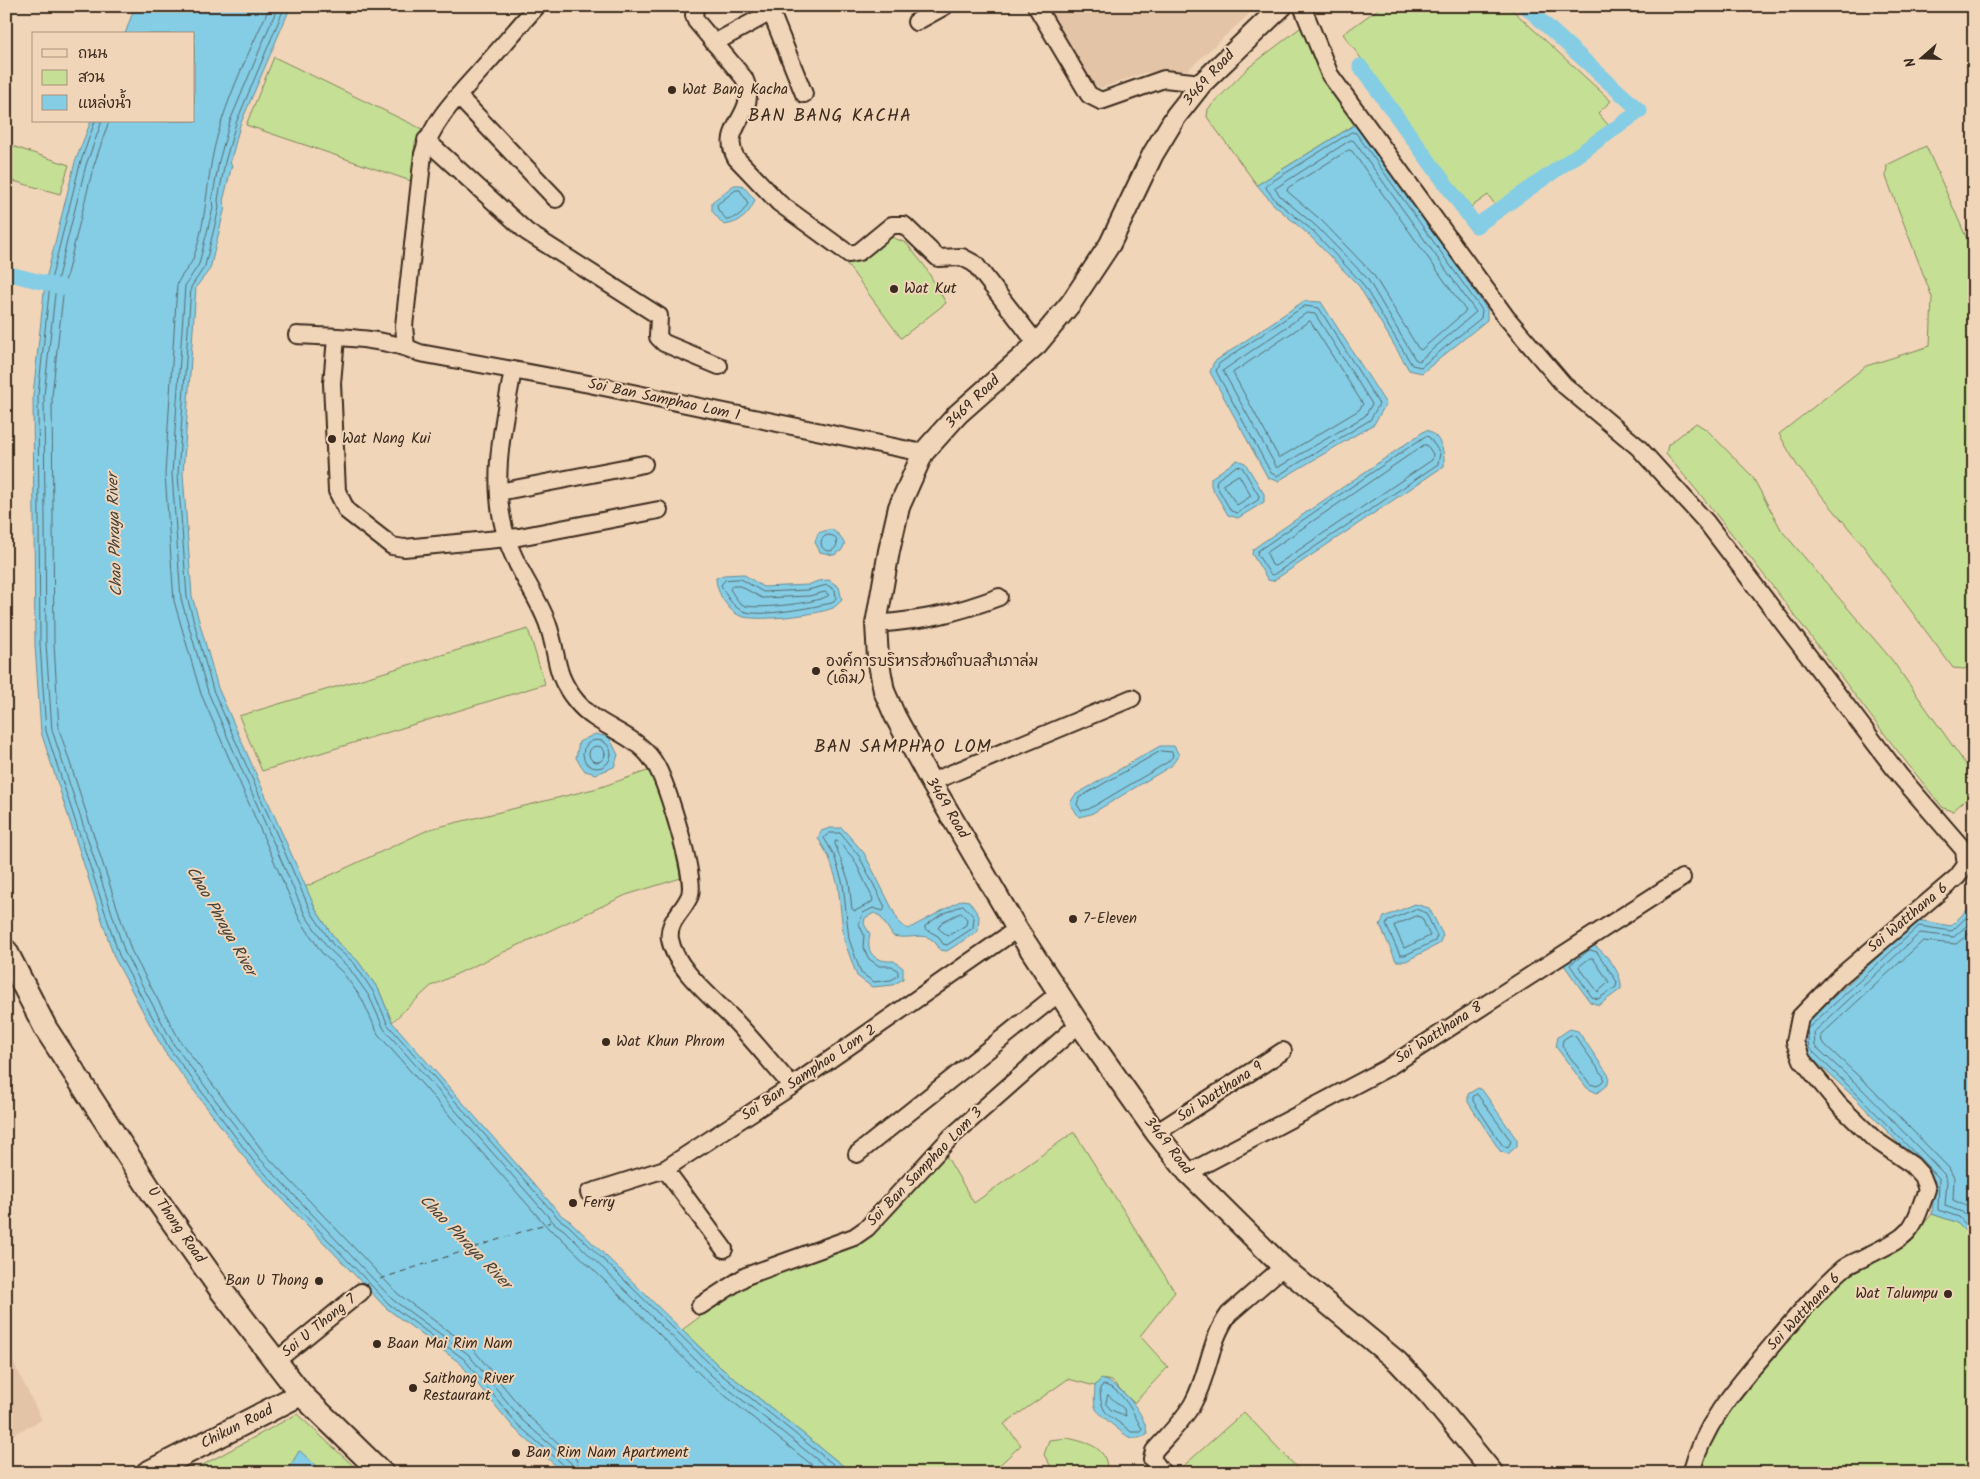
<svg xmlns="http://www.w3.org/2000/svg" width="1980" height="1479" font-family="Kalam,'Playpen Sans Thai',sans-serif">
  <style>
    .built { fill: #e4c4a7 }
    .green { fill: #c5df95; stroke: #80845a }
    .water { fill: #84cde5; stroke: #678c95 }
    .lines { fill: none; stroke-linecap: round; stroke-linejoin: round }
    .shore { stroke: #586b6e; stroke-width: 1 }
    .canal { stroke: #84cde5; stroke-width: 15 }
    .ferry { stroke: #46423c; stroke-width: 1; stroke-dasharray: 6 5; stroke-linecap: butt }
    .minor-casing { stroke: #3b2a1e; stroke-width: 20 }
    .tertiary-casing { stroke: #3b2a1e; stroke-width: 24 }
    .secondary-casing { stroke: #3b2a1e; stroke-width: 26 }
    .minor { stroke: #f1d5b8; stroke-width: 16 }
    .tertiary { stroke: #f1d5b8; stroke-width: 20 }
    .secondary { stroke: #f1d5b8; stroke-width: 22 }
    .poi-dot { fill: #3b2a1e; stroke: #f1d5b8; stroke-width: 2 }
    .labels { text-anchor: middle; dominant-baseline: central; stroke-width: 4; stroke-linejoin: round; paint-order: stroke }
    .street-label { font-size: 15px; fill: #3b2a1e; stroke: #f1d5b8 }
    .poi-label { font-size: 15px; fill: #3b2a1e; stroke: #f1d5b8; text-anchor: start }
    .water-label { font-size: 16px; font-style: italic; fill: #46423c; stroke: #f1d5b8 }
    .quarter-label { font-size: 18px; letter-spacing: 1px; fill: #3b2a1e; stroke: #f1d5b8 }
  </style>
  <rect width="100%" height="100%" fill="#f1d5b8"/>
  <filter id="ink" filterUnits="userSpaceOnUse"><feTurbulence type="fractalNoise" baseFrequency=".02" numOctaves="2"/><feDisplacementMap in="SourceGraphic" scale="10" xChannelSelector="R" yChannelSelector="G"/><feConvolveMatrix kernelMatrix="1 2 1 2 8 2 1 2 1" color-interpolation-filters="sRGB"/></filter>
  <g filter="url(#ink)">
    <g class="built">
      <path d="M1045,6H1258L1188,70L1144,73L1101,88L1090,84Z"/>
      <path d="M6,1347L42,1420L6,1438Z"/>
    </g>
    <g class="green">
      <path d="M1382,6H1508L1611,101L1598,113L1610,127L1496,206L1488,195L1471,207L1343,34Z"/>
      <path d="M1300,28L1303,29L1356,124L1257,185L1207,117L1208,109L1248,68Z"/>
      <path d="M274,57L422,129L415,143L411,181L246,125Z"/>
      <path d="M6,144L69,165L60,194L6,179Z"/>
      <path d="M1926,146L1974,255V665L1964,669L1953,668L1861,543L1798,467L1779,434L1866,366L1930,346L1932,297L1886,177L1887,165Z"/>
      <path d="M887,235L906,243L924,265L946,303L901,338L846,263Z"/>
      <path d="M1696,423L1707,430L1752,476L1782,531L1892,660L1974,776V792L1953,811L1943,808C1848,692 1764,567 1666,454L1668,445Z"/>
      <path d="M528,629L545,684L262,771L239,716Z"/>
      <path d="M653,769L679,855L681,878L626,895L431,986L392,1022L379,990L357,960L337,942L316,910L305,887L430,829L598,788Z"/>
      <path d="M1074,1132L1175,1292L1140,1336L1168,1367L1134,1403L1112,1381L1101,1379L1095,1386L1068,1379L1004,1424L1021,1445L991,1473H852L720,1367L682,1330L740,1287L846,1250L874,1226L944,1152L974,1203Z"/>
      <path d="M1932,1214L1956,1222L1974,1240V1473H1696L1703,1451L1732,1399L1804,1313L1859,1267L1912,1238Z"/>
      <path d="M1244,1412L1302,1473H1181L1179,1470Z"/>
      <path d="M297,1414L361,1473H188Z"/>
      <path d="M1068,1438C1087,1443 1107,1446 1107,1470L1103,1473H1055L1044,1455L1049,1440Z"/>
    </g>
    <g class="water">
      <path d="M135,6H291L240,125L230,164L232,165L223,201L225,207L210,269L196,287L183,474L192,596L218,688L316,910L337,942L357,960L379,990L392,1022L562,1216L570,1221L720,1367L852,1473H564L514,1428L460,1363L386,1308L251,1166L164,1051L114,957L41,732L35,645L33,395L45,283L75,162L91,121H194V34H125Z"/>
      <path d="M1356,124L1487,309V320L1422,373L1409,370L1359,286L1308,234L1273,204L1257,185Z"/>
      <path d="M734,185H742L755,200C749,215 740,223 724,225L712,211V202Z"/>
      <path d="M1304,301L1321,302L1386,404L1374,424L1278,481L1268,478L1210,372L1214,362Z"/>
      <path d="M1426,430C1441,435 1445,453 1444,466L1273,581L1268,580L1252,554L1253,549Z"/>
      <path d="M1237,460L1245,463L1264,494V502L1238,518L1228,515L1211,486V478Z"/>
      <path d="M831,529L838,534L845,544L841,551L834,555L820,552L815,542L818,533Z"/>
      <path d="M743,574L763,587L808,585L818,581L829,580L839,587L842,600C839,603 836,606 833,608C815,615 763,621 744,617C729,614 716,592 716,578L724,575Z"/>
      <path d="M595,734L609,737L618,755L614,767L596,774L585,771L576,758L579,742Z"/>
      <path d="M1160,746H1174L1179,755L1171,766L1091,814L1079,817L1070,803L1075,795Z"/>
      <path d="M830,828H842L864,853L900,924L908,929L962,900L969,901L979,916L978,931L947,951L940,950C928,927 915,941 893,936L880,916L874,913L865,918L864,924L870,934C865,954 875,962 894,961L903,968V979L893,985L872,987L857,976L844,940L838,885L829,857L818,838L821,831Z"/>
      <path d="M1974,903V1240L1956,1222L1932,1214L1935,1181L1855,1098L1803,1050L1802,1026L1918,920L1951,926Z"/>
      <path d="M1415,904L1429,908L1443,935L1439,944L1406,961H1396L1380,925L1384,917Z"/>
      <path d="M1591,944C1604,950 1623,973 1621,989L1599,1005L1590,1002L1564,965L1566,960Z"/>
      <path d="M1570,1029L1578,1031L1609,1076L1608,1084L1597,1093L1587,1088L1556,1047L1558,1037Z"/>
      <path d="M1478,1088L1483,1091L1517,1140V1146L1508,1154L1500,1151L1468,1102V1094Z"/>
      <path d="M1101,1379C1120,1383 1147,1415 1147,1435C1142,1437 1135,1440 1129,1437C1124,1435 1098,1413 1096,1409C1093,1403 1095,1392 1095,1386Z"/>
      <path d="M299,1451H300L324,1473H286Z"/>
    </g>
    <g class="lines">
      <g class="shore">
        <path d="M270,6C248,55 222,106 212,159C206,192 205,228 193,259C189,269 180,275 177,285L165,474L174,601L201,694L299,918L322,953L343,973L362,999L378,1034L549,1229L559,1236L707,1381L822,1473"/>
        <path d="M278,6L230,121L219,161L212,200L213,208L199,264L185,286L172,474L181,599L208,692L305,915L328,948L349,968L369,996L384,1029L554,1223L564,1230L712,1376L834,1473"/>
        <path d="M285,6L236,123L225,162L218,200L219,208L205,266L191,287L178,474L187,597L213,690L311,912L333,945L354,963L374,993L388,1025L559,1219L568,1225L717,1371L844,1473"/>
        <path d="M95,121L80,164L50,284L38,395L40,644L46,731L119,955L169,1048L255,1163L389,1304L464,1359L517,1424L566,1467L567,1473"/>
        <path d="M102,121L86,165L56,285L44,395L46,644L52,730L125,953L174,1045L260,1159L393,1300L468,1354L522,1420L571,1463L574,1473"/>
        <path d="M109,121L93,168L64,286L52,396L54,644L59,729L131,950L180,1041L265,1154L398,1294L473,1349L527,1415L576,1459L581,1473"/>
        <path d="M1352,132L1356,133L1482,310L1481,318L1421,367L1412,365L1362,283L1312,230L1276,201L1266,188L1267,185Z"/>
        <path d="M1351,140L1354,141L1476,312L1419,361L1415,359L1367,278L1316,226L1281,197L1275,189Z"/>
        <path d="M1349,150L1352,151L1466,311L1421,350L1418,348L1373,274L1321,220L1287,191L1288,188Z"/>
        <path d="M736,190H740L748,203C745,211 736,219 727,220L718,210L717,205Z"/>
        <path d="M1305,306L1319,308L1379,404L1370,420L1277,476L1271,473L1216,371L1219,364Z"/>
        <path d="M1307,313L1315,314L1372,404L1365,416L1277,468L1223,371Z"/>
        <path d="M1310,321L1363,404L1359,410L1279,458L1233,373Z"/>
        <path d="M1426,436L1429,437L1440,453L1438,464L1273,575L1270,574L1257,554L1258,551Z"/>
        <path d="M1424,445H1427L1433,454L1432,460L1275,566L1272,565L1267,553Z"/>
        <path d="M1237,466L1242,467L1259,496L1258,500L1237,513L1231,511L1216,485L1217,480Z"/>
        <path d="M1239,475L1251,496L1237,505L1223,485Z"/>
        <circle cx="829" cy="543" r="8"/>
        <path d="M741,579L763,592L808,590L827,585L835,590L836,598L832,603C813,607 759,618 743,611C732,607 726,595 721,585L725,580Z"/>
        <path d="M733,586H740L762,598L809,596L825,592L829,595C820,603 760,609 746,606C738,604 734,595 730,589Z"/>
        <circle cx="597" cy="754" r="14"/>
        <circle cx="597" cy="754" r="8"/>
        <path d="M1161,751L1172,752L1173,756L1168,762L1089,809L1081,811L1077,804L1079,798Z"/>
        <path d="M830,833H840L859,856L885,907L883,911L873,908L863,913L859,924L864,935L863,947L869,959L879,966H892L898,971V976L891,980L874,982L861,973L849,939L843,884L834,855L824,838Z"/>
        <path d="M836,841L839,842L854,859L873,899L872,902L855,911L852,909L849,882L835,844Z"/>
        <path d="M963,905L974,917L973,928L947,945L943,944L938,936L925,929V926L939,916Z"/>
        <path d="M1416,909L1426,913L1437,936L1435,941L1405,955H1400L1386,925L1388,921Z"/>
        <path d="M1974,910L1952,931L1919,926L1807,1029L1809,1048L1858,1095L1939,1178L1938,1210L1959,1217L1974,1233"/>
        <path d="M961,913L967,919L966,925L948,936L938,928L942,922Z"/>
        <path d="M1417,916L1422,918L1430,936L1404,948L1394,926Z"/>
        <path d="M1974,919L1954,937L1920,933L1814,1032L1815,1046L1863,1090L1944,1174L1947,1181L1945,1206L1962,1212L1974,1224"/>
        <path d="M1974,930L1956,944L1923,941L1821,1035L1822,1042L1868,1085L1949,1168L1954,1178L1953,1200L1966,1206L1974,1213"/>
        <path d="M1590,950L1597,952L1617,982L1616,987L1598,999L1592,997L1570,965Z"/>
        <path d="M1590,958H1593L1609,982L1598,992L1579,967Z"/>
        <path d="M1571,1035L1575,1036L1604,1077L1603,1081L1597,1086L1590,1084L1562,1046L1563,1040Z"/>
        <path d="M1477,1094L1511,1141L1508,1148L1503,1146L1473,1101V1097Z"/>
        <path d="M1104,1385C1122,1388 1134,1414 1142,1429L1141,1432H1131C1111,1414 1100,1418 1100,1388Z"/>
        <path d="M1108,1395L1124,1409L1126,1416L1111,1410L1106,1404Z"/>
      </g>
      <g class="canal">
        <path d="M1360,66L1476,226L1640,111L1525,6"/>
        <path d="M6,273L65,288"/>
      </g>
      <path class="ferry" d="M380,1279L551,1222"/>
      <defs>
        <g id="minor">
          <path d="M696,6L694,15L696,21L744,78C761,114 718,126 736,158L779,203L849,254L859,252L892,225H904L938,258L962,257L975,264L1037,344"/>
          <path d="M1036,6L1089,95L1101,101L1164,79L1202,83"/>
          <path d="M1302,6L1330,75L1506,317L1564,385L1638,447L1707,523L1900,776L1964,850L1966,865L1957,877L1837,979L1800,1017L1795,1042L1802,1060L1839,1105L1874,1139L1912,1165L1922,1176L1927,1189C1912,1232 1912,1234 1871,1254C1863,1259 1852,1262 1844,1268C1820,1288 1799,1314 1779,1337C1744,1379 1705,1418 1691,1473"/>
          <path d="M771,12L804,94"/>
          <path d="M916,22L945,6"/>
          <path d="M714,43L771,12L769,6"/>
          <path d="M458,96L556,199"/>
          <path d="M426,140L527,232L659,316L658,337L664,343L719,366"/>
          <path d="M297,335C335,337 385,337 420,353L589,384L923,453"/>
          <path d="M336,338L332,383L337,491L347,511L392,546L404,548L519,537L659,510"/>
          <path d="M406,347L404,326L423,154C432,121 459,95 481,70C500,49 518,27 537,6"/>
          <path d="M513,370C503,426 489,483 507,539C516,569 536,593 547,622C559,654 552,672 577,702C600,730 638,732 657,767C667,786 696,876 690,895C684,911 667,921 670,939C675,969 714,999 734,1020C754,1041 772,1064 792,1086"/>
          <path d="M499,492L644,464"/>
          <path d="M876,624C924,620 954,614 999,597"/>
          <path d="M931,782L1132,698"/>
          <path d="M1156,1133L1283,1051"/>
          <path d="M857,1154L1059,993"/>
          <path d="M665,1169L724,1249"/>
          <path d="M1188,1173L1387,1068L1682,878"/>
          <path d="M589,1193L665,1169L792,1086L1017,929"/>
          <path d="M700,1306L746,1276L854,1237L867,1228L951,1137L1079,1024"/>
          <path d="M276,1361L361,1292"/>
          <path d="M1163,1473L1152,1459L1154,1451C1167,1436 1183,1421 1193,1403C1209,1374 1209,1341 1229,1314L1283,1267"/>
        </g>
        <path id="tertiary" d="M1282,6L1202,83L1176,116L1153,154L1110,244L1071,303L1037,344L958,414L923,453L899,507L889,551L876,624L878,658L884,691L895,716L931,782L1017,929L1079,1024L1156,1133L1188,1173L1283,1267L1398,1362L1429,1395L1493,1473"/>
        <g id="secondary">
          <path d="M6,951L46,1029L153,1194L221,1290L301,1394L382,1473"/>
          <path d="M147,1473L301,1394"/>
        </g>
      </defs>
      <use href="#minor" class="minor-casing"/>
      <use href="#tertiary" class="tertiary-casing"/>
      <use href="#secondary" class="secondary-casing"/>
      <use href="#minor" class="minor"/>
      <use href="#tertiary" class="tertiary"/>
      <use href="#secondary" class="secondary"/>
    </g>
  </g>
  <g class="poi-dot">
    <circle cx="672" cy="90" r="5"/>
    <circle cx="894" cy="289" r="5"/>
    <circle cx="332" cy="439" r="5"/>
    <circle cx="816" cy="671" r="5"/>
    <circle cx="1073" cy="919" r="5"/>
    <circle cx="606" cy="1042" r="5"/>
    <circle cx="573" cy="1203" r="5"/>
    <circle cx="319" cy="1281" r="5"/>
    <circle cx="1948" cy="1294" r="5"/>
    <circle cx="377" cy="1344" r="5"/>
    <circle cx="413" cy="1388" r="5"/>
    <circle cx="516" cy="1453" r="5"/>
  </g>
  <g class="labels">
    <g class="street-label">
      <text transform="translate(1209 78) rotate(-48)">3469 Road</text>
      <text transform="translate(664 400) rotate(12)">Soi Ban Samphao Lom 1</text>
      <text transform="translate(973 402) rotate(-44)">3469 Road</text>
      <text transform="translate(947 808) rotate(59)">3469 Road</text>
      <text transform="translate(1908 918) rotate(-40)">Soi Watthana 6</text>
      <text transform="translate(1439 1033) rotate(-33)">Soi Watthana 8</text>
      <text transform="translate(809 1073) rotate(-34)">Soi Ban Samphao Lom 2</text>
      <text transform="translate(1220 1092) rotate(-33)">Soi Watthana 9</text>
      <text transform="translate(1168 1146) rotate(52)">3469 Road</text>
      <text transform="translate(925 1167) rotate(-46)">Soi Ban Samphao Lom 3</text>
      <text transform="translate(176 1225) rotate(55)">U Thong Road</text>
      <text transform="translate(1804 1312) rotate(-47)">Soi Watthana 6</text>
      <text transform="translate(319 1326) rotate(-39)">Soi U Thong 7</text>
      <text transform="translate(237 1427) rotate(-27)">Chikun Road</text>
    </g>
    <g class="poi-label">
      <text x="682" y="90">Wat Bang Kacha</text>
      <text x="904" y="289">Wat Kut</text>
      <text x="342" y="439">Wat Nang Kui</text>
      <text x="826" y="662">องค์การบริหารส่วนตำบลสำเภาล่ม<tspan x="826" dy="17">(เดิม)</tspan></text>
      <text x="1083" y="919">7-Eleven</text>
      <text x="616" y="1042">Wat Khun Phrom</text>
      <text x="583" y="1203">Ferry</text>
      <text x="309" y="1281" text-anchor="end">Ban U Thong</text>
      <text x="1938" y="1294" text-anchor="end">Wat Talumpu</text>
      <text x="387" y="1344">Baan Mai Rim Nam</text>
      <text x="423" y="1379">Saithong River<tspan x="423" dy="17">Restaurant</tspan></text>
      <text x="526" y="1453">Ban Rim Nam Apartment</text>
    </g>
    <g class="water-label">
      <text transform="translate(115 535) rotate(-92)">Chao Phraya River</text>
      <text transform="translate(221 921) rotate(60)">Chao Phraya River</text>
      <text transform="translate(465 1242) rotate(46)">Chao Phraya River</text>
    </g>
    <g class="quarter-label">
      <text x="830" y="116">BAN BANG KACHA</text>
      <text x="903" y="747">BAN SAMPHAO LOM</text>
    </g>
  </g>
  <rect width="1980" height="1479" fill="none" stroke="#f1d5b8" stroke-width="25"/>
  <rect x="12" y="12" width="1955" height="1454" fill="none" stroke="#3b2a1e" stroke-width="2" filter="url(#ink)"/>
  <rect x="32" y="32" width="162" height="90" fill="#f1d5b8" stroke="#a8917a"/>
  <rect x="42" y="49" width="25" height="8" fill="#f1d5b8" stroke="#a8917a"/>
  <text x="78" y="58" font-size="15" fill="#3b2a1e">ถนน</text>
  <rect x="42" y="70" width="25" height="15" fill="#c5df95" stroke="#a8917a"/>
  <text x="78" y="82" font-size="15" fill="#3b2a1e">สวน</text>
  <rect x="42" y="95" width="25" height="15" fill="#84cde5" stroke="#a8917a"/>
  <text x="78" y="108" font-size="15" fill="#3b2a1e">แหล่งน้ำ</text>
  <g transform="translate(1922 58) rotate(250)" stroke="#f1d5b8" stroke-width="4" paint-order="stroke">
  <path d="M0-4L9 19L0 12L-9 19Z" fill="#3b2a1e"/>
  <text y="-8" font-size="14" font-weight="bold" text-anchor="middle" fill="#3b2a1e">N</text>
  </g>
</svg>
